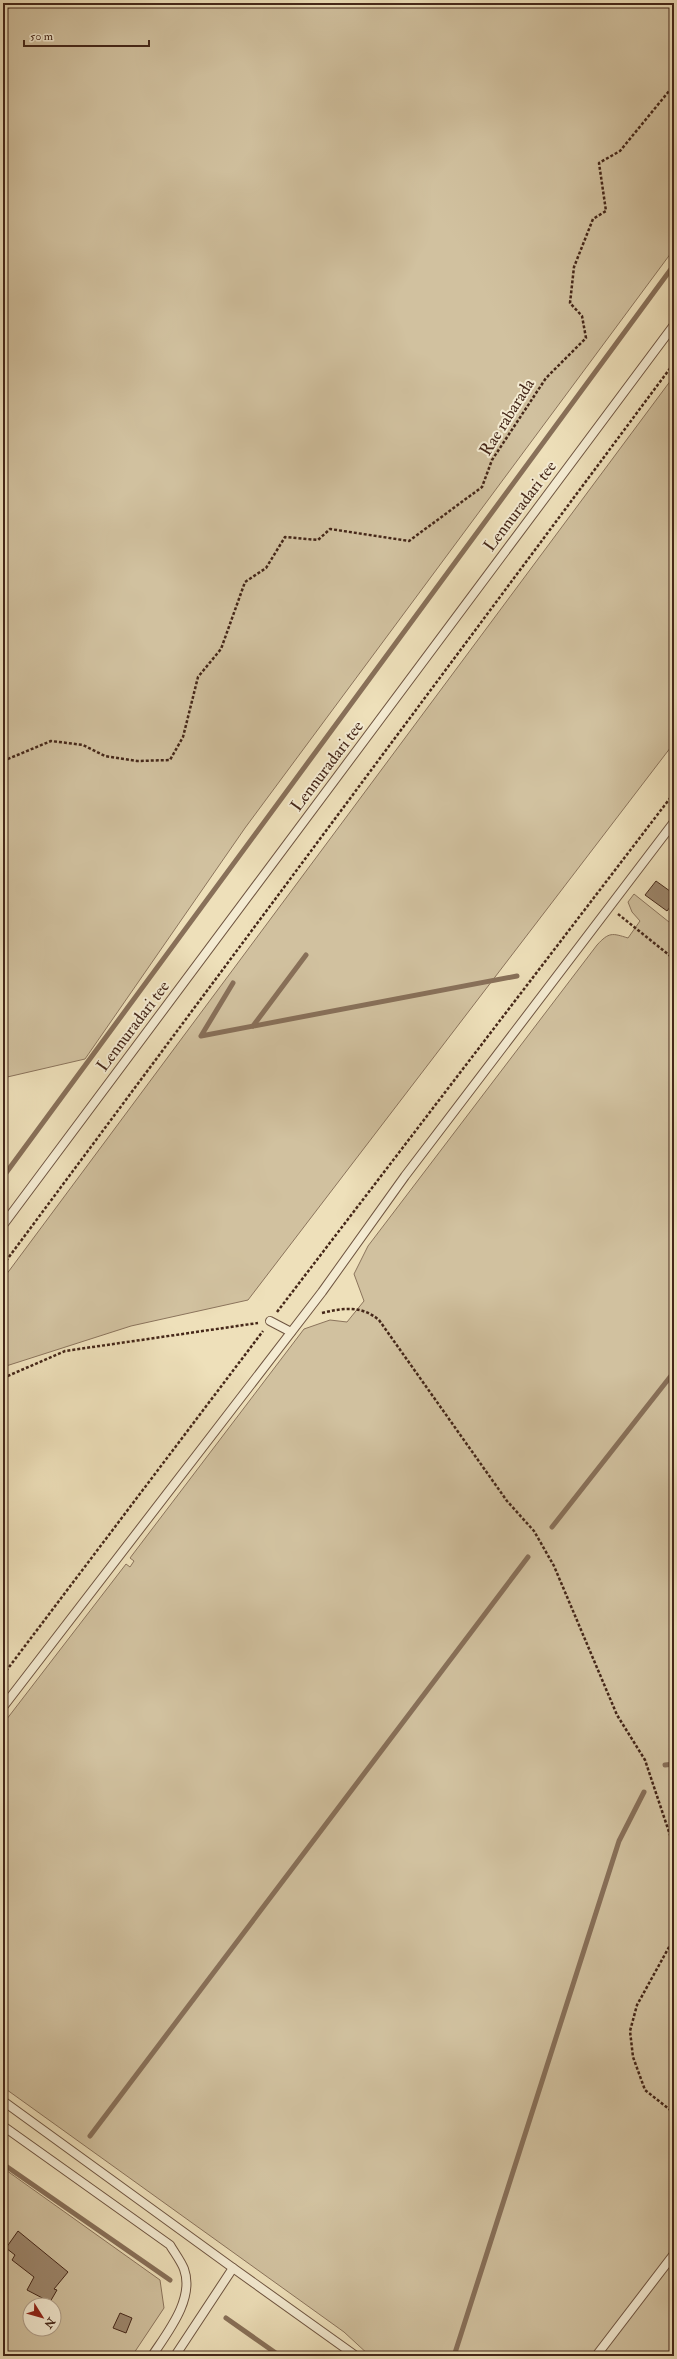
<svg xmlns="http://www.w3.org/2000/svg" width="677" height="2359" font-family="'IM FELL Double Pica',serif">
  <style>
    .green { fill: #d1c19f; stroke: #8b745c; fill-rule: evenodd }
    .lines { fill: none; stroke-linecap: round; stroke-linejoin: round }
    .stream { stroke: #887059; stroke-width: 5 }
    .building { fill: #9d876d; stroke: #452719 }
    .service-casing { stroke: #6f5541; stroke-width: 10 }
    .path { stroke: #452719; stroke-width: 2.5; stroke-dasharray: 3 2; stroke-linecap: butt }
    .service { stroke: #f4ebd2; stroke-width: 8 }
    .labels { text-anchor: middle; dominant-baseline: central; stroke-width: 4; stroke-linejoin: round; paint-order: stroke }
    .street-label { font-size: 17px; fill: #452719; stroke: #f4ebd2 }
  </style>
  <rect width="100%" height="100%" fill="#eee0ba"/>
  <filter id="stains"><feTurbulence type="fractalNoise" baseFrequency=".005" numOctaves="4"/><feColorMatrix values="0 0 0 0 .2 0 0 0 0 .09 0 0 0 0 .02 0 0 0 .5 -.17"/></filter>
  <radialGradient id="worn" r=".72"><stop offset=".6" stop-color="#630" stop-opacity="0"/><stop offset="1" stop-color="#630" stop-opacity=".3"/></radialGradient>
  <g class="green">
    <path d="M3,3H674V249L245,828L85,1059L3,1078Z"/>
    <path d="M674,376V743L248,1300L131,1326L3,1367V1279Z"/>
    <path d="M634,894L674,926V2356H370L344,2332L3,2087V1724L126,1564L130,1567L134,1561L130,1558L304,1329L330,1320L347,1322L364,1301L354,1274L368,1246L597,945C609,932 612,933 628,938L640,921L632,912L628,902Z"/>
    <path d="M3,2168L160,2280L164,2308L132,2356H3ZM30,2305H54V2329H30Z"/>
  </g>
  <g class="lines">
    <g class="stream">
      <path d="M3,8L18,3"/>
      <path d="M233,983L201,1036L517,976"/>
      <path d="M253,1026L306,955"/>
      <path d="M3,1177L674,265"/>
      <path d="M552,1527L674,1372"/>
      <path d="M665,1765L674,1764"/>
      <path d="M90,2136L528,1557"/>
      <path d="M3,2164L170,2280"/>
      <path d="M226,2318L280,2356"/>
      <path d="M454,2356L619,1841L644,1792"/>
    </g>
  </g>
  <g class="building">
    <path d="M656,881L674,894V902L667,911L645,895Z"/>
    <path d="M18,2231L68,2272L54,2289L57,2290L50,2302L27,2290L34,2277L12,2260L15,2255L6,2248Z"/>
    <path d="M120,2313L132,2318L126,2333L113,2328Z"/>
  </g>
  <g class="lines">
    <defs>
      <g id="service">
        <path d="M3,1225L674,325"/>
        <path d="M270,1321L291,1332"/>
        <path d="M3,1707L322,1292L405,1176L674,822"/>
        <path d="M3,2101L233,2268L175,2356"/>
        <path d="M3,2126L170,2245C174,2252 181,2261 184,2269C195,2299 167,2333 152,2356"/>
        <path d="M233,2268L356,2356"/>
        <path d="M596,2356L674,2254"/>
      </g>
    </defs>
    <use href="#service" class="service-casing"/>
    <g class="path">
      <path d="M3,761L51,741L83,745L105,756L137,761L170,760L183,737L198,677L221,649L245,582L266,568L285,537L318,540L330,529L409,541L482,487L492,460L546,378L586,338L582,316L570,303L574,267L593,219L606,211L599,163L620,151L674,85"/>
      <path d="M618,914L674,959"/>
      <path d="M3,1265L674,363"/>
      <path d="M277,1312L674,793"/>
      <path d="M322,1313C343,1308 361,1305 379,1320L507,1501L534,1531L554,1566L617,1715L645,1760L674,1847"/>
      <path d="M3,1378L65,1351L258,1323"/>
      <path d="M3,1675L263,1331"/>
      <path d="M674,1938L637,2005L630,2031L633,2057L645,2090L674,2113"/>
    </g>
    <use href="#service" class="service"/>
  </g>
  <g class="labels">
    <g class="street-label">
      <text transform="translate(507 417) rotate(-58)">Rae rabarada</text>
      <text transform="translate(520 506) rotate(-53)">Lennuradari tee</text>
      <text transform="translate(327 766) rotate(-53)">Lennuradari tee</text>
      <text transform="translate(133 1026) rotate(-53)">Lennuradari tee</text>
    </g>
  </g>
  <rect width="677" height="2359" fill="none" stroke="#eee0ba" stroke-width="16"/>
  <rect x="4" y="4" width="669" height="2351" fill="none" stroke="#452719" stroke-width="2"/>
  <rect x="8" y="8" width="661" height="2343" fill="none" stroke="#452719"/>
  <g transform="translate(42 2317) rotate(127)"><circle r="19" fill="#f4ebd2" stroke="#ae9d88"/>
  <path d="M0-3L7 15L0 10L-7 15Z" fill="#8f2418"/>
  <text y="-6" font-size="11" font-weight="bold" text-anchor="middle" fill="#452719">N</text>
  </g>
  <path d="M24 40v6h125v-6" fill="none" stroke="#452719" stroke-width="2"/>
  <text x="30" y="40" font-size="12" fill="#452719" stroke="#f4ebd2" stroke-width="3" paint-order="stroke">50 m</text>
  <rect width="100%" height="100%" filter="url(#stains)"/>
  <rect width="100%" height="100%" fill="url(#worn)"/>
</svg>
